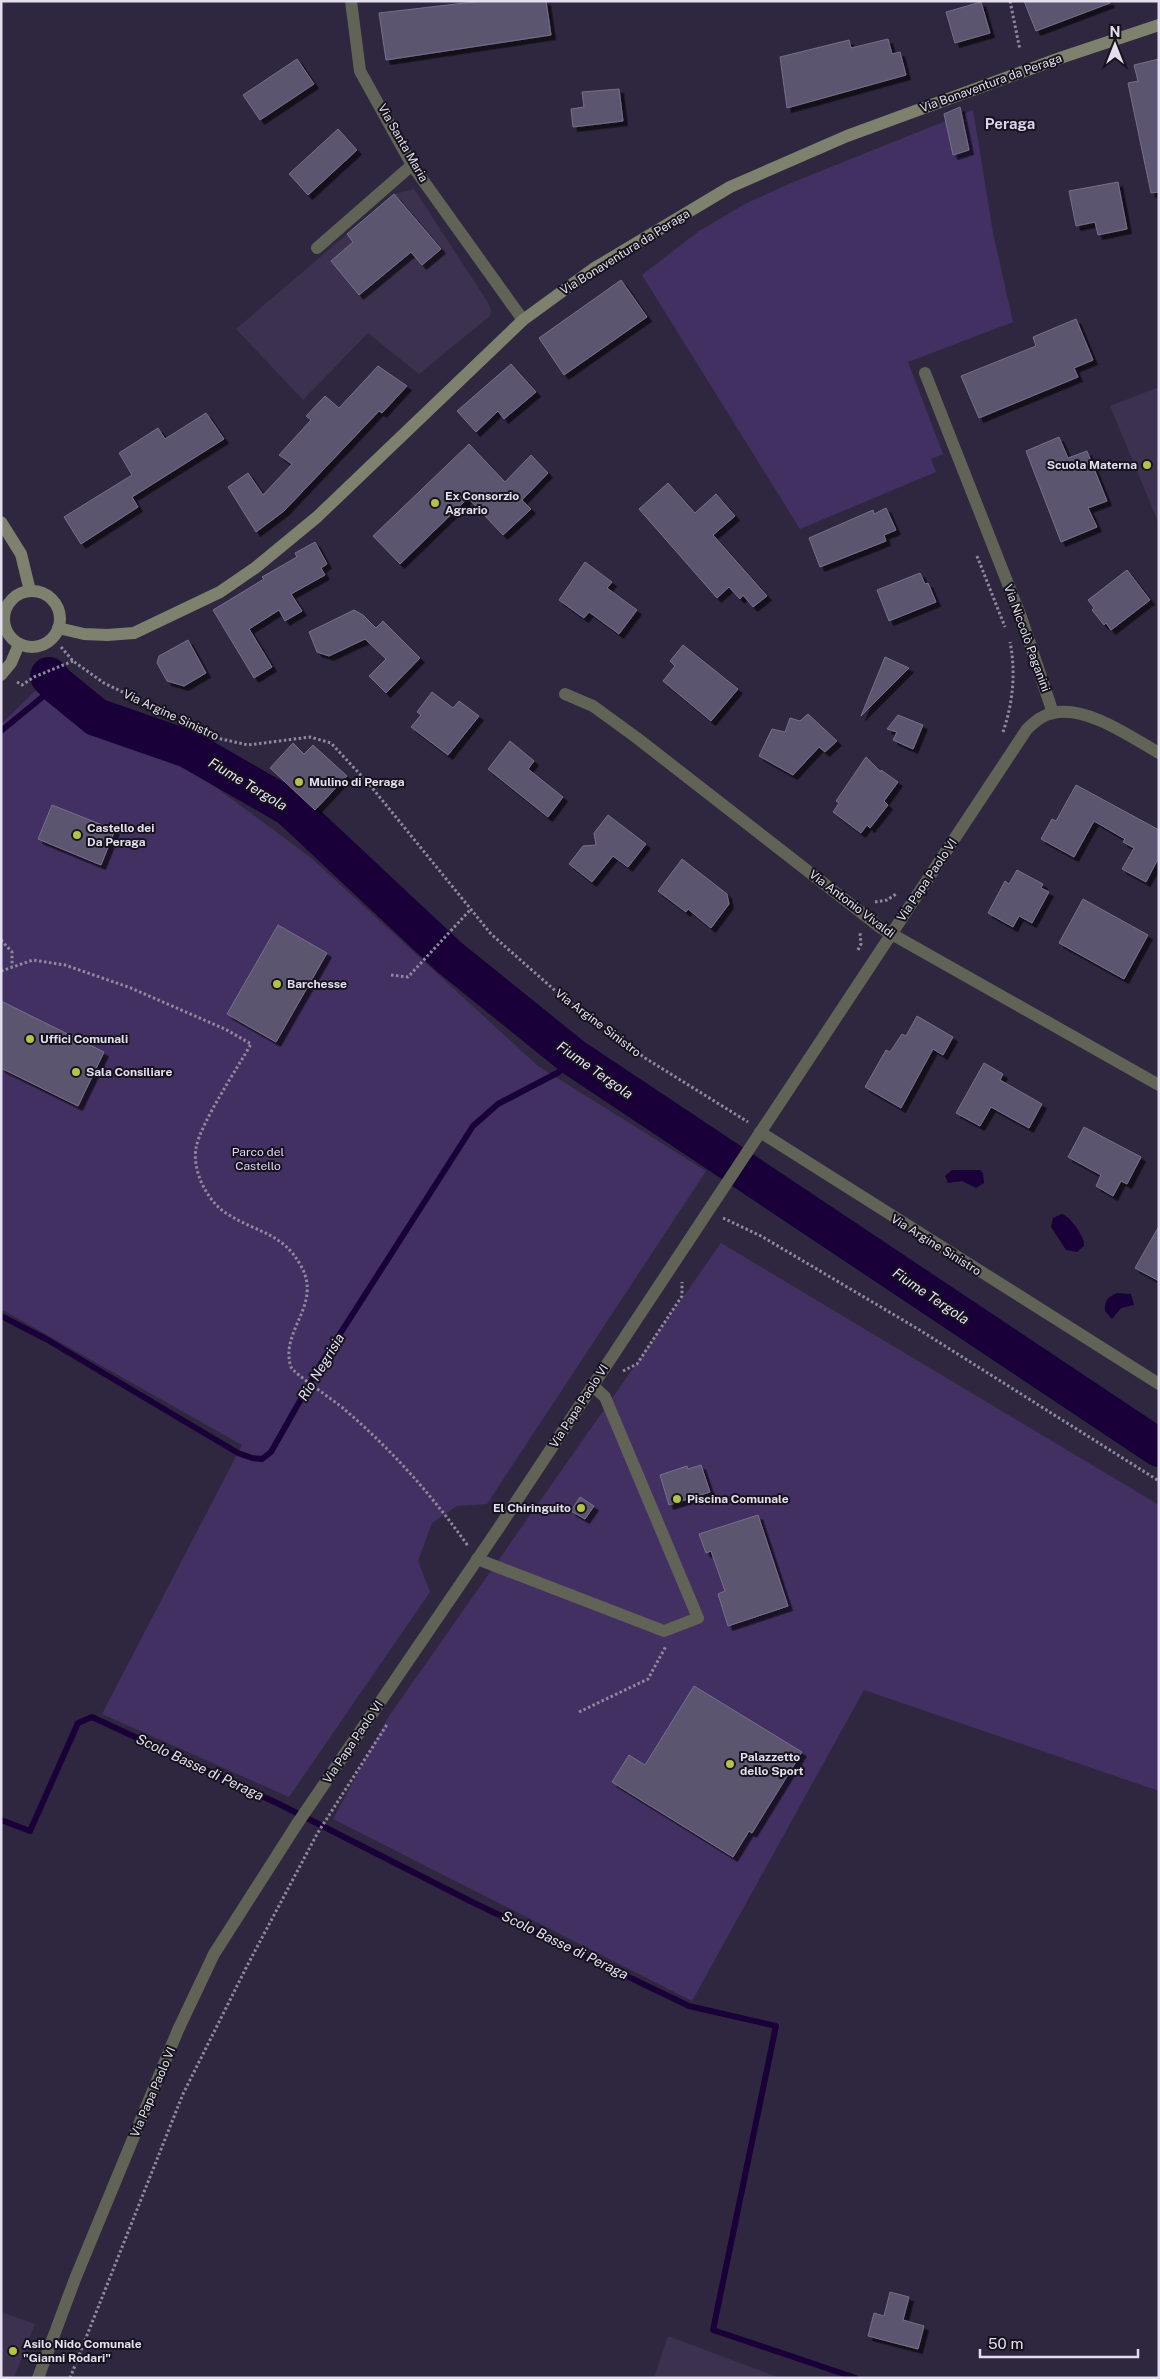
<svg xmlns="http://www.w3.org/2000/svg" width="1160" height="2379" font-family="'Public Sans',sans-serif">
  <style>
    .built { fill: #3c3250 }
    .green { fill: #423062 }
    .water { fill: #1a0038 }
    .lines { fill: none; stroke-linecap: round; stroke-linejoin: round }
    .stream { stroke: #1a0038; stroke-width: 6 }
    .river { stroke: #1a0038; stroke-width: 38 }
    .building { fill: #5c556f; stroke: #776f8b; filter: url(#shadow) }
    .path { stroke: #8e899c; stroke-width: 3; stroke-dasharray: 2.5 2.5; stroke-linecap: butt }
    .street { stroke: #616356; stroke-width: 12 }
    .secondary { stroke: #7e816e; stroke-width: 12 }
    .poi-dot { fill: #b6c149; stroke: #16131d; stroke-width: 2 }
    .labels { text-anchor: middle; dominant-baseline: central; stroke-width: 4; stroke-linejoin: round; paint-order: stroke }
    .street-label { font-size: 12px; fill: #e3dfef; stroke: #16131d }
    .poi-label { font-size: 12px; font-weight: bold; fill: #e3dfef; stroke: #16131d; text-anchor: start }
    .park-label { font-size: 12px; fill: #e0d6fb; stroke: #16131d }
    .water-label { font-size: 14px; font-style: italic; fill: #e5e0f3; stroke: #16131d }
    .quarter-label { font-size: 15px; font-weight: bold; fill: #dcd3f2; stroke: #16131d }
  </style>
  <defs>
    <filter id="shadow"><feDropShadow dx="4.5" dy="4.5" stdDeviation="0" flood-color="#0009"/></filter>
  </defs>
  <rect width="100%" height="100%" fill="#2f273f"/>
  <g class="built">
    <path d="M414,189L487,301L491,310L490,316L419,374L368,333L303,400L236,329L394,194Z"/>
    <path d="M1159,387V524L1110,406Z"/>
    <path d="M1,2312L35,2324L14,2378H1Z"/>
    <path d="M668,2336L780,2378H654Z"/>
  </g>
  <g class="green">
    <path d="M973,110L993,233L1013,322L908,362L943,454L931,459L936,472L800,529L642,275L699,231L745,204L791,183Z"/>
    <path d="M35,691L92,729L179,760L310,857L538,1066L706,1171L487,1504L457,1506L432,1523L418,1561L430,1592L289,1797L102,1714L242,1445L1,1309V724Z"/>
    <path d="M721,1243L1159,1505V1791L864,1690L692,2001L333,1819L387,1719Z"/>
  </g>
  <g class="water">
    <path d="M952,1170H980L983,1173L984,1183L976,1188L962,1181L948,1183L945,1176Z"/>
    <path d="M1062,1214C1070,1216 1085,1237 1084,1246L1077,1252L1066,1250L1051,1227L1053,1218Z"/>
    <path d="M1117,1293L1131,1294L1134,1305L1121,1308L1112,1319L1105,1311C1104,1301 1108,1297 1117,1293Z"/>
  </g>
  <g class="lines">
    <g class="stream">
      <path d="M1,731L57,685"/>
      <path d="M1,1316L46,1339L238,1453L252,1458L262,1459L271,1452L322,1362L473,1126L498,1104L559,1072L573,1057"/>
      <path d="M1,1820L30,1831L78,1723L92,1717L279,1804L470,1901L689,2006L776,2026L713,2330L856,2378"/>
    </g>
    <path class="river" d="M49,676L57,685L96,717L188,749L289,807L449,957L573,1057L1159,1448"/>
  </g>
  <g class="building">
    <path d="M482,1H546L551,35L386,60L379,13Z"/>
    <path d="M1024,1H1109L1110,3L1036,31Z"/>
    <path d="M981,2L990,33L955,43L946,12Z"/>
    <path d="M888,39L892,54L900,52L906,75L787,108L780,57L849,40L851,48Z"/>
    <path d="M297,59L314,84L260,120L243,95Z"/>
    <path d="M1159,59V192L1151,193L1128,83L1138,81L1134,65Z"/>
    <path d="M619,89L623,121L573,127L571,109L584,107L582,92Z"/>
    <path d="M960,107L969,150L953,155L944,114Z"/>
    <path d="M338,129L357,150L308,195L289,174Z"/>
    <path d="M1118,182L1127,229L1098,235L1095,222L1076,226L1069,191Z"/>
    <path d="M394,194L441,249L422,265L411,252L359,295L331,261L353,242L347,234Z"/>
    <path d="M621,280L647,317L564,375L539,338Z"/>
    <path d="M1076,319L1093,360L1074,368L1078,377L979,418L961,376L1036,346L1033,337Z"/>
    <path d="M511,364L536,392L504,419L498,411L476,432L457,411Z"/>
    <path d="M378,366L407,386L382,413L379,411L284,511L256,532L228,487L248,473L263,495L292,464L279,455L311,420L306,416L325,396L339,408Z"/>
    <path d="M206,413L224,439L132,497L138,507L81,544L64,517L132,475L119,453L158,428L165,439Z"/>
    <path d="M1059,437L1068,458L1087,451L1107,501L1088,508L1097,527L1061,542L1026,451Z"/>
    <path d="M469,444L505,482L531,455L548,473L522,500L531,509L503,535L468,498L400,564L373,536Z"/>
    <path d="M668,483L695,513L716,494L735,516L713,535L767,596L753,607L743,595L740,599L729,587L717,598L639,509Z"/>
    <path d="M886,508L896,530L884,535L886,541L820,567L809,538L873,510L874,514Z"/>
    <path d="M315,542L327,564L321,568L325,575L291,594L302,611L285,621L279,610L249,629L272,667L254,678L213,610L264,579L262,577L297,557L295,553Z"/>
    <path d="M585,562L612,582L607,588L637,610L619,634L589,612L584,618L559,600Z"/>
    <path d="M1127,570L1150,600L1111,630L1106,623L1104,625L1092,610L1094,608L1088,600Z"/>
    <path d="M920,573L925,584L928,583L936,602L889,621L877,590Z"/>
    <path d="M354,610L363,615L376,628L383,621L420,658L386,693L369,676L386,659L365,639L329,656L317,652L309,632Z"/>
    <path d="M188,640L206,673L184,686L167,681L157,663L159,656Z"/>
    <path d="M683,645L738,689L711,721L663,681L675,666L670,661Z"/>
    <path d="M885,657L909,668L861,716Z"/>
    <path d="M432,692L453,708L459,701L479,716L448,755L411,727L421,715L417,712Z"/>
    <path d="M808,714L837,741L825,752L819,747L793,775L759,756L772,729L785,732L790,718L800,721Z"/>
    <path d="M898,715L923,725L913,749L893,740L897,732L887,729Z"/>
    <path d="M510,741L534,761L528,769L563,797L548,817L488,769Z"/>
    <path d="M293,743L304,754L313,745L347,776L315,810L270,768Z"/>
    <path d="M866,757L881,772V770L898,782L884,801L888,805L870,828L867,825L861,833L833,812L839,803L836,801Z"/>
    <path d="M1076,785L1159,830V857L1146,882L1122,869L1134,848L1123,842L1125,839L1094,821L1074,857L1041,839L1052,819L1056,821Z"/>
    <path d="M52,805L115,830L101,865L38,839Z"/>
    <path d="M608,815L646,844L628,867L613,856L592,882L569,864L583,846L596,845L594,833Z"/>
    <path d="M682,859L727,894L729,904L711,928L688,909L686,912L658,891Z"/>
    <path d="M1017,870L1043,884L1041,888L1049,892L1032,923L1019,916L1013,927L988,913L1005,881L1009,884Z"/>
    <path d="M1083,899L1148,935L1124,979L1059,943Z"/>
    <path d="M278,925L327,953L276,1042L227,1014Z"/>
    <path d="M1,1001L104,1052L78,1106L1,1068Z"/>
    <path d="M917,1016L953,1037L943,1055L933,1049L901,1108L865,1087L886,1050L890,1052L902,1034L906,1036Z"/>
    <path d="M984,1063L1003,1074L1000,1080L1042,1104L1029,1128L991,1107L980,1126L956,1113Z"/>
    <path d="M1084,1127L1141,1157L1127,1184L1121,1181L1113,1196L1096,1186L1101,1175L1068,1157Z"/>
    <path d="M1159,1226V1281L1135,1268Z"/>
    <path d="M701,1465L710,1492L669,1505L660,1475L687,1466L688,1469Z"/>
    <path d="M580,1497L594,1506L585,1519L571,1511Z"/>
    <path d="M758,1515L788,1606L728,1626L718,1594L725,1591L711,1551L706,1553L699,1534Z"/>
    <path d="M694,1686L802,1752L752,1833L749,1831L733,1857L612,1782L629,1755L645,1765Z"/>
    <path d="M890,2292L909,2297L903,2320L924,2326L918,2349L868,2336L874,2313L884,2316Z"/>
  </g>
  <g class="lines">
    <g class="path">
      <path d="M1010,1L1020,50"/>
      <path d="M977,556L1005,627"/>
      <path d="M61,647L73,661L104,683L217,738L248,745L310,737L331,743L369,784L491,934L559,994L645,1058L748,1122"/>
      <path d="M17,682L22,685L34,677L73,661"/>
      <path d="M1003,732C1013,703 1016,672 1010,642"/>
      <path d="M875,902L887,900L896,894"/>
      <path d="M1,940L12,952V966"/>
      <path d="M858,950L861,944L860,933"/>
      <path d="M1,971L33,960L65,965L131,988L225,1029L251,1044C237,1069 201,1122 196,1148C192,1172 208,1203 229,1215C258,1233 283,1233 301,1266C323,1305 279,1331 291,1367C293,1373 335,1401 344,1409C391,1449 432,1495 468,1546"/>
      <path d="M391,975L408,977L471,909"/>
      <path d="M723,1218L761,1236L918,1329L1159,1481"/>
      <path d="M623,1371L637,1364L682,1296V1282"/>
      <path d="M579,1712L648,1679L666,1646"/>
      <path d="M70,2378L183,2094L247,1966L317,1834L388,1723"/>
    </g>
    <g class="street">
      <path d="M351,1L360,71L412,165L523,320"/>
      <path d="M317,248L412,165"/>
      <path d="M925,373L1021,617L1053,713"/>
      <path d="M565,694L593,706L637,738L881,928L1159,1085"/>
      <path d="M760,1132L1159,1384"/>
      <path d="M477,1559L664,1631L698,1618L605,1397L593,1386"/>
      <path d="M38,2378L75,2279L178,2030L214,1954L297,1824L500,1526L1027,729C1035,722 1042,715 1053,713C1086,705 1131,737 1159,753"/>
    </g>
    <g class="secondary">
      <path d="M1,522L21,554L30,591"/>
      <circle cx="32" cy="619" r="28"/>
      <path d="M58,628L84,634L107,635L134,633L220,592L255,568L317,517L523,320L593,269L730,187L847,136L1063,57L1159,25"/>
      <path d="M1,675L11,663L19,644"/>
    </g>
  </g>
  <g class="poi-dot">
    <circle cx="1147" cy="465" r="5"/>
    <circle cx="435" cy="503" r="5"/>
    <circle cx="299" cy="782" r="5"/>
    <circle cx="77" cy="835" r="5"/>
    <circle cx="277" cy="984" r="5"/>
    <circle cx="30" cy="1039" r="5"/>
    <circle cx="76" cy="1072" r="5"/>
    <circle cx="677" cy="1499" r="5"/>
    <circle cx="581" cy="1508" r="5"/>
    <circle cx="730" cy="1764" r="5"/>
    <circle cx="13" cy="2351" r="5"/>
  </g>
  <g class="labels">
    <g class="street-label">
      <text transform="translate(991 83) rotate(-20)">Via Bonaventura da Peraga</text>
      <text transform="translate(403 143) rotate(60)">Via Santa Maria</text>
      <text transform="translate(625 252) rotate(-32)">Via Bonaventura da Peraga</text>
      <text transform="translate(1027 638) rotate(70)">Via Niccolò Paganini</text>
      <text transform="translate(171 715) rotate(25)">Via Argine Sinistro</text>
      <text transform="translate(927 880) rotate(-56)">Via Papa Paolo VI</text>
      <text transform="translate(852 904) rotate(37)">Via Antonio Vivaldi</text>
      <text transform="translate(598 1023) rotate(37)">Via Argine Sinistro</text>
      <text transform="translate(936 1245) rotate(32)">Via Argine Sinistro</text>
      <text transform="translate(579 1406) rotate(-57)">Via Papa Paolo VI</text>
      <text transform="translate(353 1742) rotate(-56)">Via Papa Paolo VI</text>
      <text transform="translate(153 2092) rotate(-67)">Via Papa Paolo VI</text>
    </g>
    <g class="poi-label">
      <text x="1137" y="465" text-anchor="end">Scuola Materna</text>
      <text x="445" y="496">Ex Consorzio<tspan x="445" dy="14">Agrario</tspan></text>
      <text x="309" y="782">Mulino di Peraga</text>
      <text x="87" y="828">Castello dei<tspan x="87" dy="14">Da Peraga</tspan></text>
      <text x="287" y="984">Barchesse</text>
      <text x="40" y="1039">Uffici Comunali</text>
      <text x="86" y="1072">Sala Consiliare</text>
      <text x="687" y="1499">Piscina Comunale</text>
      <text x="571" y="1508" text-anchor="end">El Chiringuito</text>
      <text x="740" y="1757">Palazzetto<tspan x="740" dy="14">dello Sport</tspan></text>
      <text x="23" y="2344">Asilo Nido Comunale<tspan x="23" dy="14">"Gianni Rodari"</tspan></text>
    </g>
    <g class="park-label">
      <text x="258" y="1152">Parco del<tspan x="258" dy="14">Castello</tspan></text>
    </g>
    <g class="water-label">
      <text transform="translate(248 784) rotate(31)">Fiume Tergola</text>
      <text transform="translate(595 1070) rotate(35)">Fiume Tergola</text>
      <text transform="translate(931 1296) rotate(34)">Fiume Tergola</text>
      <text transform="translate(321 1367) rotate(-59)">Rio Negrisia</text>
      <text transform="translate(200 1767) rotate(25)">Scolo Basse di Peraga</text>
      <text transform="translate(565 1945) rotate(26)">Scolo Basse di Peraga</text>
    </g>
    <g class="quarter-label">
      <text x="1010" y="123">Peraga</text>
    </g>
  </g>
  <rect width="1160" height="2379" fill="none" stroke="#e3dfef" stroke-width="5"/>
  <g transform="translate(1115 45)" stroke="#16131d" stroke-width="4" paint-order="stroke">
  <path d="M0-4L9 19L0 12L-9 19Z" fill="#e3dfef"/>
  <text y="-8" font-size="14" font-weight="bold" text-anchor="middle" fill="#e3dfef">N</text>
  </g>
  <path d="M980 2349v8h158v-8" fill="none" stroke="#e3dfef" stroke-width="2.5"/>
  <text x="988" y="2349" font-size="15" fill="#e3dfef" stroke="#16131d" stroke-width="4" paint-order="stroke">50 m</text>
</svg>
